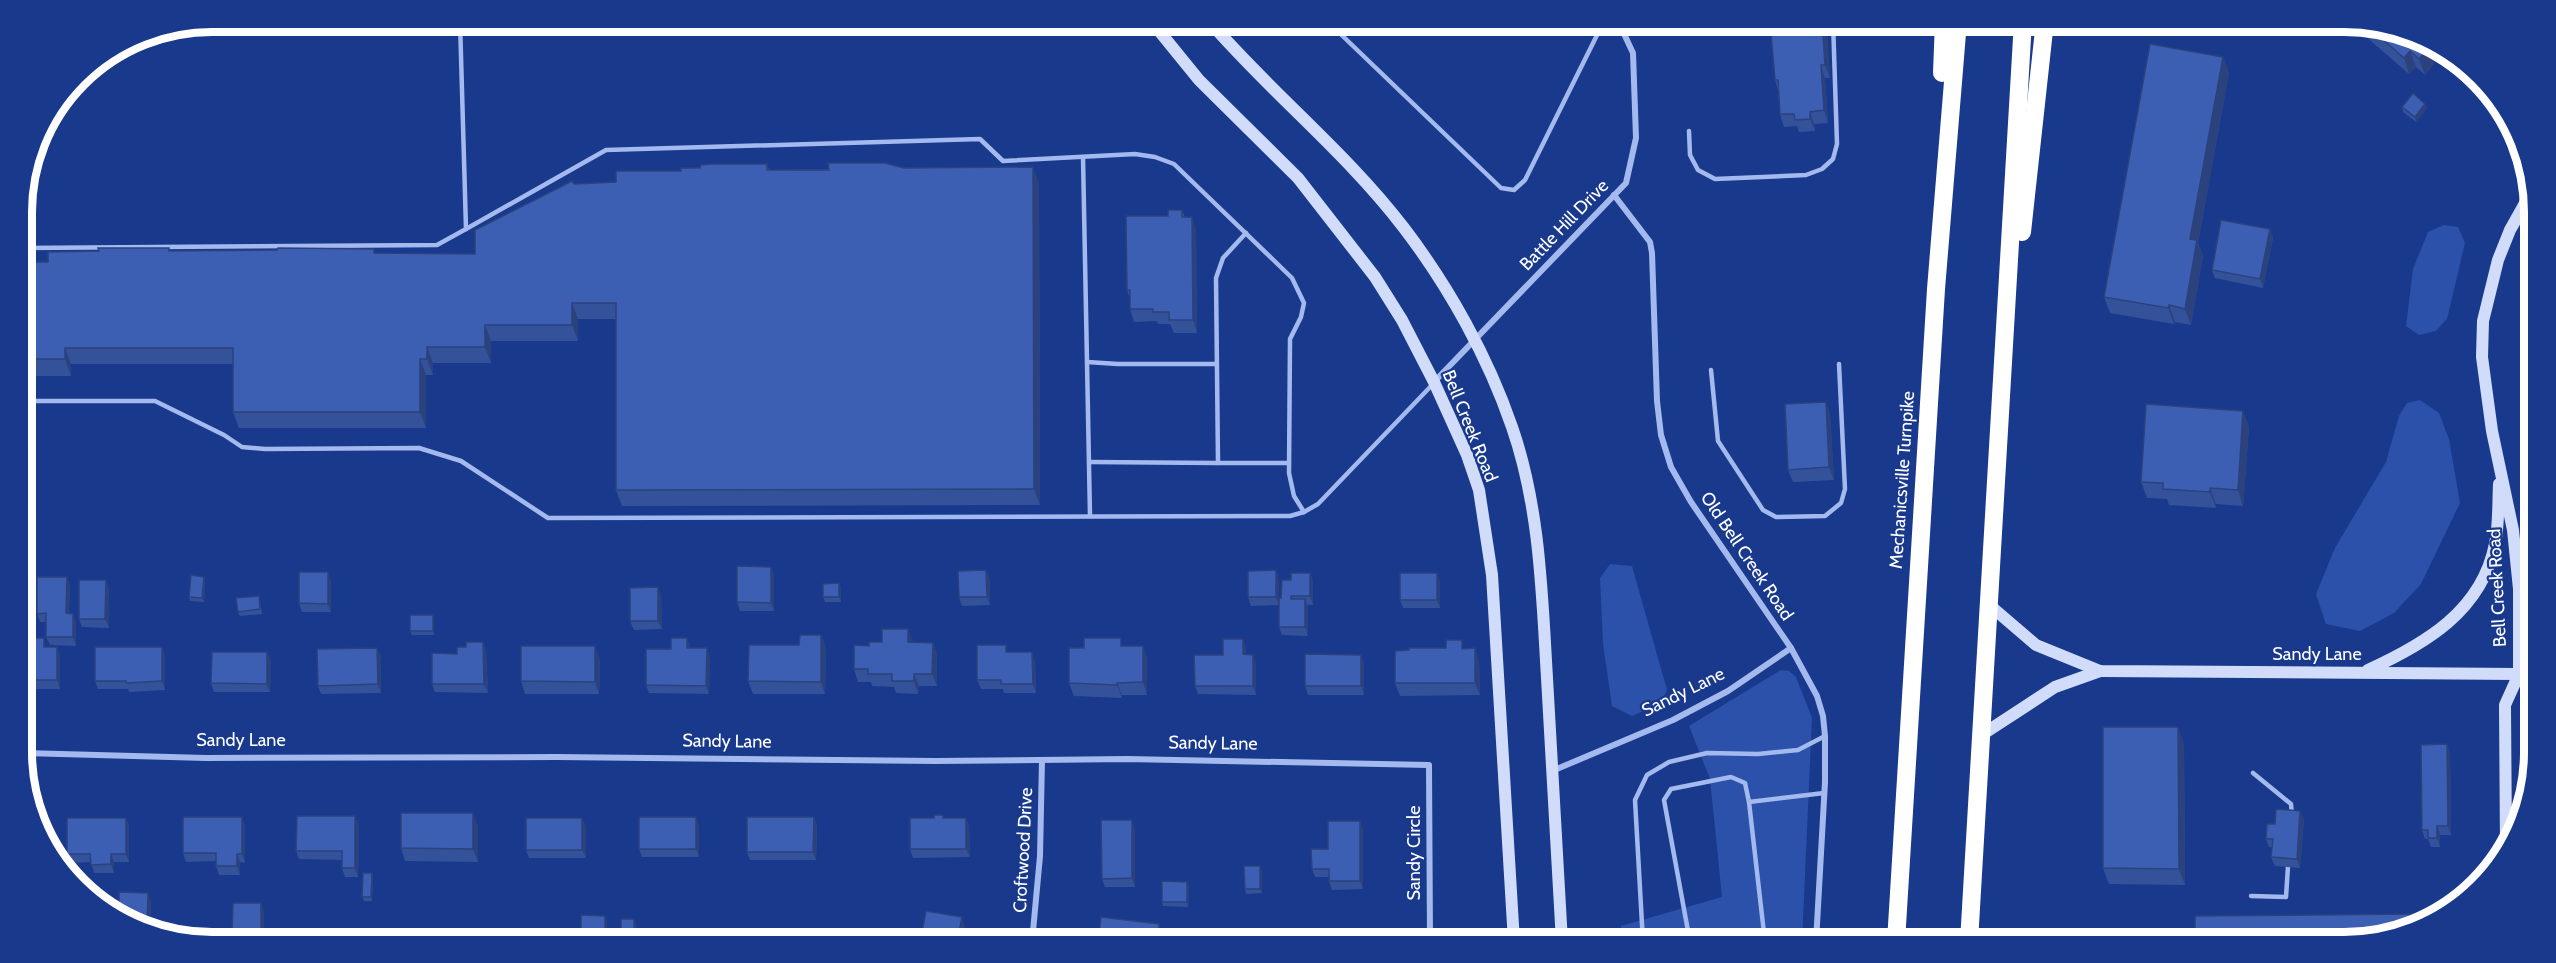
<svg xmlns="http://www.w3.org/2000/svg" width="2556" height="963" font-family="Cabin,sans-serif">
  <style>
    .green { fill: #2b51ab }
    .lines { fill: none; stroke-linecap: round; stroke-linejoin: round }
    .lane { stroke: #a4baee; stroke-width: 4.5 }
    .street { stroke: #a4baee; stroke-width: 6 }
    .secondary { stroke: #d1dcfa; stroke-width: 12 }
    .highway { stroke: #fff; stroke-width: 18 }
    .wall { fill: #34529a }
    .shaded-wall { fill: #2b427d }
    .building { fill: #3d5fb3; stroke: #2b427d; stroke-width: 1.5 }
    .labels { text-anchor: middle; dominant-baseline: central; stroke-width: 4.5; stroke-linejoin: round; paint-order: stroke }
    .street-label { font-size: 18px; fill: #fff; stroke: #19398d }
    .rim { fill: none; stroke: #fff; stroke-width: 8 }
  </style>
  <rect width="100%" height="100%" fill="#19398d"/>
  <g class="green">
    <path d="M2444,225L2458,227L2465,243L2447,319L2436,331L2419,335L2406,326L2413,269L2428,232Z"/>
    <path d="M2420,400L2439,413L2449,439L2460,503L2421,584L2394,613L2360,631L2326,624L2316,594L2335,548L2386,462L2399,416L2407,403Z"/>
    <path d="M1610,564L1632,566L1667,690L1661,703L1632,716L1612,706L1603,644L1600,578Z"/>
    <path d="M1781,670L1789,671L1796,677L1812,718L1802,942H1621V926L1722,897L1710,779L1689,726Z"/>
  </g>
  <g class="lines">
    <g class="lane">
      <path d="M1327,21L1501,188L1514,190L1525,180L1604,21"/>
      <path d="M1689,131L1690,155L1698,170L1715,179L1806,175L1822,169L1833,159L1837,144L1833,21"/>
      <path d="M1083,157L1090,516"/>
      <path d="M466,229L606,150L980,139L1003,161L1135,154L1155,157L1174,164L1292,278L1304,303L1301,317L1290,339L1289,473L1294,496L1304,512"/>
      <path d="M22,248L437,245L466,229L460,21"/>
      <path d="M1087,362L1118,364H1216"/>
      <path d="M1711,370L1718,441L1763,510L1776,517L1825,516L1841,503L1845,489L1839,364"/>
      <path d="M23,401H155L224,435L242,447L265,449L419,448L461,461L548,518L1290,516L1304,512L1318,504L1433,384"/>
      <path d="M1089,462L1218,463L1216,278L1223,258L1246,233"/>
      <path d="M1218,463H1289"/>
      <path d="M2253,773L2291,804L2292,816"/>
      <path d="M1749,802L1824,793"/>
      <path d="M2251,896L2286,897L2288,866"/>
      <path d="M1643,942L1635,800L1647,775L1669,762L1707,753L1758,754L1798,750L1825,736"/>
      <path d="M1690,942L1664,800L1671,789L1731,777L1745,783L1749,802L1765,942"/>
    </g>
    <g class="street">
      <path d="M1614,195L1650,242L1652,253L1657,401L1661,435L1671,467L1691,502L1791,648L1817,696L1823,716L1825,736V782L1816,942"/>
      <path d="M1434,382L1626,183L1636,138L1633,53L1618,21"/>
      <path d="M2520,674L2535,673"/>
      <path d="M24,753L206,758L556,757L936,761L1127,759L1429,765L1430,942"/>
      <path d="M1552,771L1673,720L1728,691L1791,648"/>
      <path d="M1032,942L1040,856L1042,760"/>
    </g>
    <g class="secondary">
      <path d="M1151,21L1199,80L1298,178L1375,277L1402,320L1434,382L1467,455L1479,490L1492,575L1514,942"/>
      <path d="M1209,21C1271,93 1346,152 1404,228C1449,287 1488,357 1512,427C1540,507 1542,595 1547,678C1552,766 1557,854 1562,942"/>
      <path d="M1987,603L2036,645L2100,671L2519,674"/>
      <path d="M2368,670C2425,644 2482,611 2495,544C2499,525 2498,504 2499,484"/>
      <path d="M2519,674L2535,698"/>
      <path d="M1980,736L2055,687L2100,671"/>
      <path d="M2506,848L2505,705L2519,674V589L2513,530L2492,431L2482,357L2483,321L2498,260L2510,230L2533,189"/>
    </g>
    <g class="highway">
      <path d="M1942,73L1944,21"/>
      <path d="M2022,232L2045,21"/>
      <path d="M1896,942L1936,289L1958,21"/>
      <path d="M1969,942L2023,21"/>
    </g>
  </g>
  <g class="wall">
    <path d="M1770,21H1826L1830,78H1825L1828,123L1814,124L1815,131L1799,132L1797,126L1784,127L1780,114L1778,91L1775,80Z"/>
    <path d="M2349,22L2406,31L2445,52L2443,55L2440,52L2437,55L2438,59L2425,75L2416,67L2409,74Z"/>
    <path d="M2223,57L2229,73L2198,243L2203,256L2191,325L2175,322L2174,324L2110,313L2104,297Z"/>
    <path d="M2425,104L2427,108L2416,122L2403,112L2402,107Z"/>
    <path d="M767,164L769,170L904,168L1039,183L1040,505L622,506L616,490V319H578V341H491V363H433V375H426V428H239L233,412V364H71V376H22V262H48L170,251L374,249L375,253L475,254L574,184L616,182L700,168Z"/>
    <path d="M1182,210L1185,217L1196,229L1197,333H1174L1170,324H1158L1157,321L1134,322L1130,309V298L1127,290L1168,216Z"/>
    <path d="M2270,229L2273,238L2263,288L2215,278L2212,270Z"/>
    <path d="M2243,411L2249,427L2243,506L2216,504V508L2169,505L2167,499L2147,498L2141,482Z"/>
    <path d="M1830,414L1834,480L1793,482L1788,470Z"/>
    <path d="M771,567L774,575V611H740L737,602Z"/>
    <path d="M1310,573L1313,582V605H1307L1308,608V636L1282,635L1279,627V605L1251,606L1248,597L1279,579V598H1281L1291,580Z"/>
    <path d="M67,577L70,586L69,614L76,622V646L50,645L46,637V622H40L37,614Z"/>
    <path d="M204,577L205,581L204,602L190,601L189,597Z"/>
    <path d="M990,579V605L962,606L959,597Z"/>
    <path d="M331,581V612H302L299,603Z"/>
    <path d="M1440,581V608H1403L1400,600Z"/>
    <path d="M839,583L841,588V602H825L823,597Z"/>
    <path d="M109,589V628L82,627L79,619Z"/>
    <path d="M661,595L662,629L634,630L630,621Z"/>
    <path d="M259,596L260,600L262,614L240,616L238,612Z"/>
    <path d="M433,615L434,620V635H412L410,631Z"/>
    <path d="M908,629L913,643H933L937,655V686H919L918,694L896,693L894,687L872,686L871,682H858L854,669L882,642Z"/>
    <path d="M821,635L826,648L825,694H753L748,681L799,645Z"/>
    <path d="M24,638L47,647H57L60,655V689H24Z"/>
    <path d="M687,638L690,648L710,657L709,694L649,693L646,685L671,649Z"/>
    <path d="M483,642L486,651L488,693L435,692L432,684L457,654L466,647Z"/>
    <path d="M1124,646H1143L1147,659V695H1122V698L1074,696L1069,683L1084,648Z"/>
    <path d="M1246,647V655L1256,663V695L1198,694L1195,686L1223,655Z"/>
    <path d="M1465,649L1479,661L1480,695L1400,696L1395,683Z"/>
    <path d="M267,652L271,661L270,692H214L211,683Z"/>
    <path d="M1009,652L1035,661L1036,693H1004L1003,689H981L977,680Z"/>
    <path d="M165,655V690L129,692L128,689H98L95,681Z"/>
    <path d="M1361,655L1364,663V695H1308L1305,686Z"/>
    <path d="M381,656V693L321,694L318,686Z"/>
    <path d="M600,659L599,694H525L521,681Z"/>
    <path d="M2184,743L2185,885L2109,884L2103,868Z"/>
    <path d="M2447,744L2450,753L2451,835H2440V847H2431L2428,839H2425L2422,830Z"/>
    <path d="M814,817L817,826L816,860H750L747,852Z"/>
    <path d="M126,818L129,826V862H114V873H94L91,862L70,863L67,854Z"/>
    <path d="M582,818L586,827V858H529L526,850Z"/>
    <path d="M944,818H966L969,826L970,857L913,858L910,849Z"/>
    <path d="M2304,819L2300,868L2275,866L2271,857L2272,847H2269L2266,839L2275,824Z"/>
    <path d="M245,825V863L240,862V875H219L216,866V861L186,862L183,853Z"/>
    <path d="M359,825L358,877H345L342,868V860L299,859L296,851Z"/>
    <path d="M478,826V862L405,861L401,848Z"/>
    <path d="M699,826V857H642L639,849Z"/>
    <path d="M1135,829V887H1105L1102,879Z"/>
    <path d="M1363,829V889L1332,890L1329,881V877H1315L1312,869L1328,849Z"/>
    <path d="M1262,870V893L1246,894L1245,889Z"/>
    <path d="M372,873L373,877L372,901H364L362,897Z"/>
    <path d="M1187,882L1189,886L1188,907L1163,906L1162,902Z"/>
    <path d="M151,901L150,932L119,911Z"/>
    <path d="M261,903L264,912V942H235L232,935Z"/>
    <path d="M634,919L636,923V942H623L621,937Z"/>
    <path d="M607,920V942H582L581,939Z"/>
    <path d="M1159,924L1162,932L1161,942H1098Z"/>
  </g>
  <g class="shaded-wall">
    <path d="M1822,21H1826L1830,78L1825,65Z"/>
    <path d="M2431,45L2439,49L2440,52L2437,55L2438,59L2425,75L2419,59Z"/>
    <path d="M2410,51L2416,67L2409,74L2404,58Z"/>
    <path d="M2223,57L2229,73L2198,243L2203,256L2191,325L2185,309L2190,239Z"/>
    <path d="M1821,65L1825,78L1828,123L1824,110Z"/>
    <path d="M2425,104L2427,108L2416,122L2415,117Z"/>
    <path d="M1810,112L1814,124L1815,131L1810,119Z"/>
    <path d="M1033,167L1039,183L1040,505L1034,489Z"/>
    <path d="M1192,217L1196,229L1197,333L1193,320Z"/>
    <path d="M2270,229L2273,238L2263,288L2260,279Z"/>
    <path d="M572,303L578,319V341L572,325Z"/>
    <path d="M2169,305L2175,322L2174,324L2168,308Z"/>
    <path d="M485,325L491,341V363L485,347Z"/>
    <path d="M427,347L433,363V375L427,359Z"/>
    <path d="M65,348L71,364V376L65,359Z"/>
    <path d="M420,359L426,375V428L420,412Z"/>
    <path d="M1826,402L1830,414L1834,480L1829,467Z"/>
    <path d="M2243,411L2249,427L2243,506L2238,490Z"/>
    <path d="M2210,488L2216,504V508L2210,492Z"/>
    <path d="M771,567L774,575V611L771,603Z"/>
    <path d="M986,570L990,579V605L987,597Z"/>
    <path d="M1276,570L1279,579V605L1276,597Z"/>
    <path d="M328,572L331,581V612L328,604Z"/>
    <path d="M1310,573L1313,582V605L1310,596Z"/>
    <path d="M1437,573L1440,581V608L1437,600Z"/>
    <path d="M67,577L70,586L69,622L66,613Z"/>
    <path d="M204,577L205,581L204,602L202,598Z"/>
    <path d="M106,580L109,589V628L105,619Z"/>
    <path d="M839,583L841,588V602L839,597Z"/>
    <path d="M658,587L661,595L662,629L658,621Z"/>
    <path d="M1305,599L1308,608V636L1305,627Z"/>
    <path d="M73,614L76,622V646L73,637Z"/>
    <path d="M433,615L434,620V635L433,631Z"/>
    <path d="M908,629L913,641V655L908,642Z"/>
    <path d="M821,635L826,648L825,694L821,682Z"/>
    <path d="M687,638L690,647V657L687,648Z"/>
    <path d="M1243,639L1246,647V663L1243,654Z"/>
    <path d="M483,642L486,651L488,693L484,684Z"/>
    <path d="M933,643L937,655V686L932,674Z"/>
    <path d="M595,646L600,659L599,694L595,682Z"/>
    <path d="M1143,646L1147,659V695L1143,682Z"/>
    <path d="M57,647L60,655V689L57,680Z"/>
    <path d="M162,647L165,655V690L162,681Z"/>
    <path d="M377,648L381,656V693L378,684Z"/>
    <path d="M707,648L710,657L709,694L706,686Z"/>
    <path d="M1475,648L1479,661L1480,695L1475,683Z"/>
    <path d="M267,652L271,661L270,692L267,684Z"/>
    <path d="M1032,652L1035,661L1036,693L1033,684Z"/>
    <path d="M1253,655L1256,663V695L1253,686Z"/>
    <path d="M1361,655L1364,663V695L1361,686Z"/>
    <path d="M914,674L919,686L918,694L914,681Z"/>
    <path d="M1117,683L1122,695V698L1117,685Z"/>
    <path d="M2178,727L2184,743L2185,885L2179,869Z"/>
    <path d="M2447,744L2450,753L2451,835L2448,826Z"/>
    <path d="M2300,811L2304,819L2300,868L2297,859Z"/>
    <path d="M473,813L478,826V862L473,849Z"/>
    <path d="M355,816L359,825L358,877L355,868Z"/>
    <path d="M242,817L245,825V863L242,854Z"/>
    <path d="M696,817L699,826V857L696,849Z"/>
    <path d="M814,817L817,826L816,860L813,852Z"/>
    <path d="M126,818L129,826V862L126,854Z"/>
    <path d="M582,818L586,827V858L582,850Z"/>
    <path d="M966,818L969,826L970,857L966,849Z"/>
    <path d="M1132,820L1135,829V887L1132,878Z"/>
    <path d="M1360,821L1363,829V889L1360,881Z"/>
    <path d="M2437,826L2440,835V847L2437,838Z"/>
    <path d="M111,854L114,862V873L111,864Z"/>
    <path d="M237,854L240,862V875L237,866Z"/>
    <path d="M1260,866L1262,870V893L1260,889Z"/>
    <path d="M372,873L373,877L372,901L371,897Z"/>
    <path d="M1187,882L1189,886L1188,907L1187,902Z"/>
    <path d="M148,893L151,901L150,932L147,923Z"/>
    <path d="M261,903L264,912V942L261,935Z"/>
    <path d="M2419,914L2422,923L2419,925Z"/>
    <path d="M605,916L607,920V942L605,939Z"/>
    <path d="M962,917L966,930L964,942H957Z"/>
    <path d="M634,919L636,923V942L634,937Z"/>
    <path d="M1159,924L1162,932L1161,942H1157V940Z"/>
    <path d="M492,929L493,933V942L492,941Z"/>
  </g>
  <g class="building">
    <path d="M1770,21H1822L1825,65H1821L1824,110L1810,112V119L1795,120L1794,114H1780L1778,80H1775Z"/>
    <path d="M2365,24L2406,31L2431,45L2419,59L2410,51L2404,58Z"/>
    <path d="M2150,44L2223,57L2190,239L2197,240L2185,309L2169,305L2168,308L2104,297Z"/>
    <path d="M2413,93L2425,104L2415,117L2402,107Z"/>
    <path d="M828,163H885L904,168L1033,167L1034,489L616,490V303H572V325H485V347H427V359H420V412H233V348H65V359H22V262H48V252L99,251L98,248H169V251L277,250L278,248L374,249V253L475,254V230L572,181L574,184L616,182V171H681V168H700L701,165L711,164H767V170H829Z"/>
    <path d="M1168,210H1182V217H1192L1193,320H1169V312H1153V309H1130V290H1127L1126,216H1168Z"/>
    <path d="M2221,220L2270,229L2260,279L2212,270Z"/>
    <path d="M1826,402L1829,467L1788,470L1785,404Z"/>
    <path d="M2146,404L2243,411L2238,490L2210,488V492L2163,489V483L2141,482Z"/>
    <path d="M737,566L771,567V603L737,602Z"/>
    <path d="M986,570L987,597H959L958,571Z"/>
    <path d="M1276,570V597H1248V571Z"/>
    <path d="M299,572H328V604L299,603Z"/>
    <path d="M1291,573H1310V596H1291V599H1305V627H1279V598H1281L1282,580H1291Z"/>
    <rect x="1400" y="573" width="37" height="27"/>
    <path d="M191,575L204,577L202,598L189,597Z"/>
    <path d="M37,577H67L66,613L73,614V637H46V613L37,614Z"/>
    <path d="M79,580H106L105,619H79Z"/>
    <path d="M839,583V597H823V584Z"/>
    <path d="M658,587V621H630V588Z"/>
    <path d="M259,596L260,609L238,612L236,598Z"/>
    <rect x="410" y="615" width="23" height="16"/>
    <path d="M882,629H908V642L933,643L932,674H914V681H892V674H868V669H854V645L869,646V642H882Z"/>
    <path d="M800,635H821V682L748,681L749,645H799Z"/>
    <path d="M24,638H44V647H57V680H24Z"/>
    <path d="M671,638H687V648H707L706,686L646,685V649H671Z"/>
    <path d="M1084,638H1121V646H1143V682L1117,683V685L1069,683V648H1084Z"/>
    <path d="M1223,639H1243V654L1253,655V686H1195L1194,655H1223Z"/>
    <path d="M1446,640H1462V649L1475,648V683H1395V651L1409,650V648H1446Z"/>
    <path d="M466,642H483L484,684H432V653L457,654V647H466Z"/>
    <path d="M977,645H1006V652H1032L1033,684H1001V680H977Z"/>
    <path d="M521,646H595V682L521,681Z"/>
    <path d="M95,647H162V681L126,683V681H95Z"/>
    <path d="M377,648L378,684L318,686L317,649Z"/>
    <path d="M212,652H267V684L211,683Z"/>
    <path d="M1305,654L1361,655V686H1305Z"/>
    <path d="M2103,727H2178L2179,869L2103,868Z"/>
    <path d="M2447,744L2448,826H2437V838H2428V830H2422L2421,745Z"/>
    <path d="M2276,809L2300,811L2297,859L2271,857L2273,839H2266L2267,824H2275Z"/>
    <path d="M401,813H473V849L401,848Z"/>
    <path d="M934,815H943V818H966V849H910V818H934Z"/>
    <path d="M297,816H355V868H342V851H296Z"/>
    <path d="M183,817H242V854H237V866H216V853H183Z"/>
    <rect x="639" y="817" width="57" height="32"/>
    <path d="M747,817H814L813,852H747Z"/>
    <path d="M67,818H126V854H111V864L91,865L90,854H67Z"/>
    <rect x="526" y="818" width="56" height="32"/>
    <path d="M1101,820H1132V878L1102,879Z"/>
    <path d="M1328,821H1360V881H1329V869H1312L1311,849H1328Z"/>
    <path d="M1244,866H1260V889H1245Z"/>
    <path d="M363,873H372L371,897H362Z"/>
    <path d="M1162,881L1187,882V902H1162Z"/>
    <path d="M119,892L148,893L147,923H137L119,911Z"/>
    <path d="M233,903H261V935H232Z"/>
    <path d="M926,911L962,917L957,942H920Z"/>
    <path d="M2419,914V925L2406,932L2357,942H2191V931H2195V916Z"/>
    <path d="M581,915L605,916V939H581Z"/>
    <path d="M1101,917L1159,924L1157,940L1144,938V942H1098Z"/>
    <rect x="621" y="919" width="13" height="18"/>
    <path d="M173,928H181V937L173,936Z"/>
    <rect x="478" y="929" width="14" height="12"/>
    <path d="M1313,936L1332,942H1312Z"/>
  </g>
  <g class="labels">
    <g class="street-label">
      <text transform="translate(1564 225) rotate(-46)">Battle Hill Drive</text>
      <text transform="translate(1470 426) rotate(68)">Bell Creek Road</text>
      <text transform="translate(1902 480) rotate(-86)">Mechanicsville Turnpike</text>
      <text transform="translate(1747 556) rotate(56)">Old Bell Creek Road</text>
      <text transform="translate(2497 588) rotate(-93)">Bell Creek Road</text>
      <text x="2317" y="654">Sandy Lane</text>
      <text transform="translate(1683 692) rotate(-26)">Sandy Lane</text>
      <text x="241" y="740">Sandy Lane</text>
      <text transform="translate(727 741) rotate(1)">Sandy Lane</text>
      <text transform="translate(1213 743) rotate(1)">Sandy Lane</text>
      <text transform="translate(1023 850) rotate(-87)">Croftwood Drive</text>
      <text transform="translate(1414 853) rotate(-90)">Sandy Circle</text>
    </g>
  </g>
  <path d="M0 0H2556V963H0ZM212 32H2344A180 180 0 0 1 2524 212V752A180 180 0 0 1 2344 932H212A180 180 0 0 1 32 752V212A180 180 0 0 1 212 32Z" fill="#19398d" fill-rule="evenodd"/>
  <path class="rim" d="M212 32H2344A180 180 0 0 1 2524 212V752A180 180 0 0 1 2344 932H212A180 180 0 0 1 32 752V212A180 180 0 0 1 212 32Z"/>
</svg>
